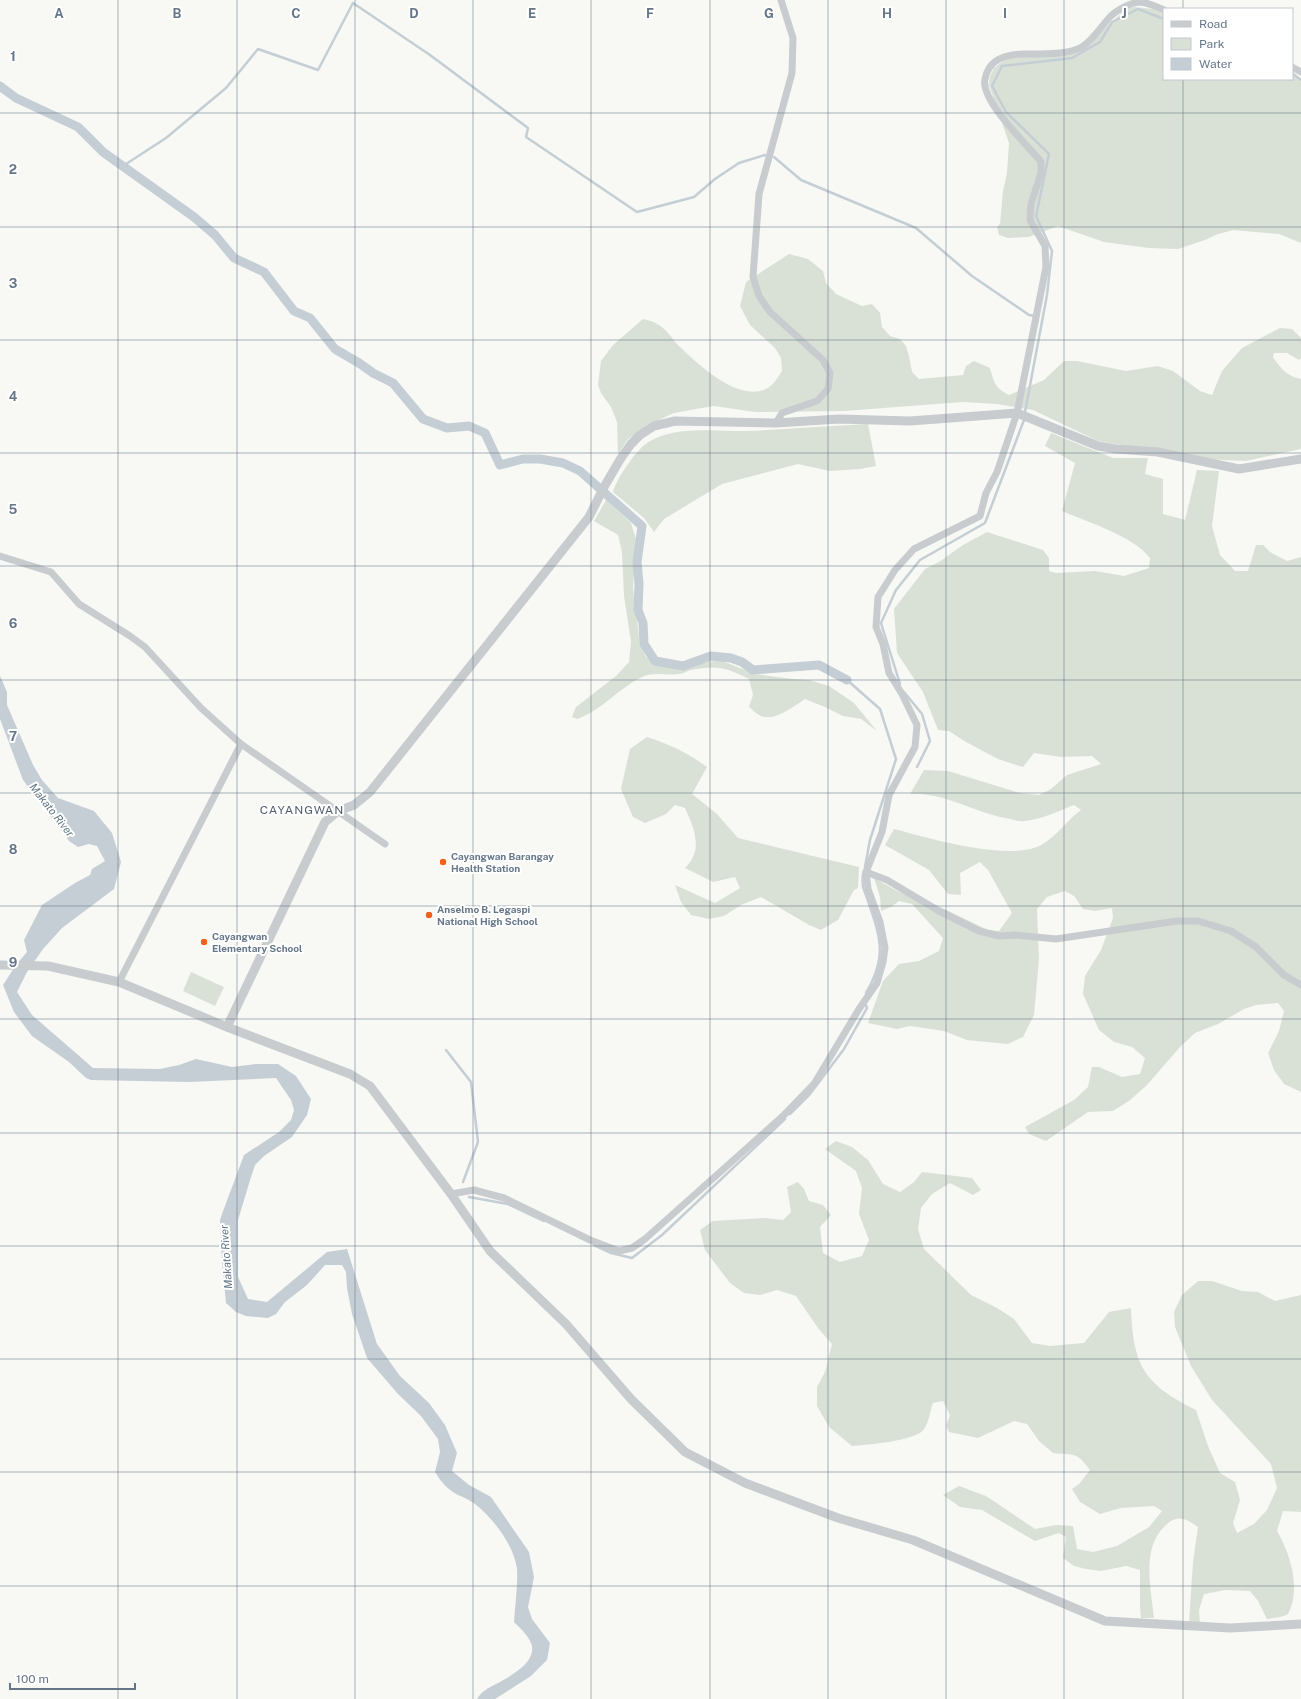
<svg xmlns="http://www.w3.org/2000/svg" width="1301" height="1699" font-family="'Public Sans',sans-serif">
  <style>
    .green { fill: #d9e1d6 }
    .water { fill: #c4ced4 }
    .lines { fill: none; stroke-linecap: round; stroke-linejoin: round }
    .stream { stroke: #c4ced4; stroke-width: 2.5 }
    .canal { stroke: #c4ced4; stroke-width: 9 }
    .minor { stroke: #c8cccf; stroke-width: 7 }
    .tertiary { stroke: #c8cccf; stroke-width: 9 }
    .grid { fill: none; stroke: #657689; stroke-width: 1; stroke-opacity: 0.55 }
    .poi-dot { fill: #f0611d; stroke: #fff; stroke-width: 1.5 }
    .labels { text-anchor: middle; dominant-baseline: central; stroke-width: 4; stroke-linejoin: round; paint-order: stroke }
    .poi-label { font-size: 10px; font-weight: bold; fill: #657689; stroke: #fff; text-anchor: start }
    .water-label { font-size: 11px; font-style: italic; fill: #617784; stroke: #fff }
    .quarter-label { font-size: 12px; letter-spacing: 1px; fill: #535f6d; stroke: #fff }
    .grid-label { font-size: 13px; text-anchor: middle; font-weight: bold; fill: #657689; stroke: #fff; stroke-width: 4; stroke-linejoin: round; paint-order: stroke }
  </style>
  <rect width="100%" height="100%" fill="#f8f8f5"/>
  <g class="green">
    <path d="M1134,7L1153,9L1164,14V79H1292V73L1301,78V243L1279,234L1234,230L1218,234L1205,240L1178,249L1149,248L1104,242L1058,226L1029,237L1008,238L999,235L997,227L1000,224L1003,191L1007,173L1009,143L989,85L990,76L994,68L1007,58L1080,51L1125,10Z"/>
    <path d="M789,254L808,259L823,271L826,283L836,294L862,306L872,304L880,313L882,327L890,336L900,339L906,346L909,356L912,372L919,379L963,375L966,366L974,361L990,368C994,383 995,388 1009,395L1044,380L1064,361H1077L1126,371L1158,366L1173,371L1200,391L1212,395L1222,371L1242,348L1280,328L1292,329L1301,338V358L1299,360L1287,353H1274L1273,357C1281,369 1287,376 1301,379V449L1246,461L1203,459L1098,441L1033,410L997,404L963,402L844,411L755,412L714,406L696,409L674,413L648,425L628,439L618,454L617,422L611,407L601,393L598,385L601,361L613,345L643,319C647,320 653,321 657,324C666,328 672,339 679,346C698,364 737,402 766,389C773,386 778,377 782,371L781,358L775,348L750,325L740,306L746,282Z"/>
    <path d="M868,424L876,466L860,469L830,471L798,464L722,484L664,519L654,532L644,518L613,492C616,479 638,447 650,441C679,425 717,432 749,431C789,429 828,426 868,424Z"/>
    <path d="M1051,433L1113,458H1148L1145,474L1163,479V514L1185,520L1197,470L1219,471L1212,526L1220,555L1235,571H1248L1256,545H1263L1270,552L1287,561L1301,557V1092L1284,1084L1274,1070L1268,1053L1279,1031L1284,1011L1278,1003L1256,1005L1244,1009L1218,1024L1195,1033L1180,1047L1147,1085L1129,1101L1113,1111L1088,1112L1046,1141L1029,1134L1025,1127L1074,1100L1088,1087L1092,1067H1099L1122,1077L1140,1074L1145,1058L1132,1047L1114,1042L1099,1030L1083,994L1085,976L1101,950L1113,918L1112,908L1095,911L1083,909L1074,896L1065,891L1047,897L1037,909L1039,959L1034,1015L1023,1037L1008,1044L967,1040L944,1031L910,1026L897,1029L868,1023L883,981L899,964L919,961L939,951L943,938L912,904L899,901L891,907L881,911L880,897L874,878L899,892L934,904L988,930L999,931L1012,913L988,870L980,862L960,873L961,895L948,894L929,870L885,845L894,829C928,838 1013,863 1043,844C1058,835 1067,820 1081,810L1074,805C1059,811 1042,819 1025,821C1020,822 1015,820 1010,819C976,814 945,792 910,794L924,770L948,771L1020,793L1039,795L1051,789L1067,775L1101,764L1092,756L1061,757L1034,753L1023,767L998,759L966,742L949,731L938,730L923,692L897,653L894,609L925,569L939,562L963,545L987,532L1043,550L1049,558V571L1056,573L1095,571L1124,576L1149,568L1150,558C1132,535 1089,523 1062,511L1075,463L1045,446Z"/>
    <path d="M606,500L631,523L636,539L633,588L640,645L646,657L655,664L675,668L720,660L755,674L793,679L809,680L829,686L854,703L877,731L861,719L843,716L825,707L805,699C793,707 773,723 759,715C755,713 752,709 749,707L753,695L749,679C726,667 716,665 691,670C687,671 683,674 679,674C666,676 652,671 640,678C617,690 602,710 577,719L572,717L576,707L616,676L629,662L631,642L624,596L622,552L618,535L594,521Z"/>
    <path d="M647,737C669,744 688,753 707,767L692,794L717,814L738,838L859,867L858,888L854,890L838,920L821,930L809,925L761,897L741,905L724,916L709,919L691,915L681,902L675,885L715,903L740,888L735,877L713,882L685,868C704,850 694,828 685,808L675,805L666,814L645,823L633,817L621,789L630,749Z"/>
    <path d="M191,972L224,987L215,1006L183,991Z"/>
    <path d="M836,1141L852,1147L868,1160L883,1184L900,1192L914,1182L922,1172L972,1178L981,1190L973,1195L950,1183L932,1194L921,1208L918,1229L924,1249L971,1295L997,1308L1014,1319L1032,1343L1050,1346L1084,1343L1109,1312L1131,1308C1133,1366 1144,1384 1196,1410L1208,1446L1220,1473L1235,1482L1240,1500L1233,1523L1237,1533L1254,1524L1267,1510L1277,1488L1271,1464L1212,1400L1191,1366L1175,1327L1174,1312L1182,1295L1198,1281H1212L1242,1291L1258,1292L1275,1301L1301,1295V1512L1283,1511L1277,1531C1291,1555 1301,1589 1288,1614C1284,1617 1273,1618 1267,1619L1258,1601L1250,1591L1225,1590L1204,1594L1199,1610L1200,1623L1189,1622L1193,1562L1198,1527C1185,1518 1177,1514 1165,1526C1141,1548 1151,1589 1154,1618H1141L1140,1607V1570L1126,1566L1101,1571L1086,1569L1074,1566L1063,1558L1066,1537L1059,1533L1035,1541L982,1510L960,1507L943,1495L959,1486L986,1496L1035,1529L1056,1525L1073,1526L1077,1549L1093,1552L1117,1546L1149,1527L1162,1511L1154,1506L1121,1508L1100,1514L1080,1502L1072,1489L1079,1484L1090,1470C1075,1450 1075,1456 1053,1453L1039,1441L1027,1424L1014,1421L978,1438L949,1432L946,1426L950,1415L943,1401L933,1403C930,1411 929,1422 924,1429C917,1441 865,1445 852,1446L829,1427L817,1406V1387L825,1372L832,1344L818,1328L796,1296L777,1290L760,1295L744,1293L730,1283L705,1250L700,1230L713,1221L765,1218L783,1220L791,1212L787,1187L798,1182L804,1189L809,1201L823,1205L831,1215L820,1227L823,1253L840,1262L862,1256L869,1240L859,1214L862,1188L856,1171L825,1149Z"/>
  </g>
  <path class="water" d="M0,676L7,692V705L33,765L42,780L58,798L94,811L112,833L121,862L114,889L62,928L43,949L27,972L17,992L32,1015L93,1068L160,1069L179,1065L196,1059L232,1067L256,1064H278L296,1076L311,1099L307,1115L292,1137L264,1156L255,1165L251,1177L238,1220V1277L248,1299L267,1302L327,1252L347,1249L377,1344L400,1376L429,1403L445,1425L457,1453L452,1471L469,1485L491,1497L529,1552L534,1577L528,1607L532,1619L550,1643L547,1660L531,1676L495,1699H477C482,1691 487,1689 496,1684C509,1677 535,1664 532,1646C530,1637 520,1628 514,1622C515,1605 518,1586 517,1569C514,1545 492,1516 472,1502C468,1499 463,1497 458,1495C447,1489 441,1482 435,1472L440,1452L438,1439L421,1416L398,1394L367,1358L352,1314L347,1288L346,1272L342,1265H325L307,1285L285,1302L276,1314L268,1318L246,1316L236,1312L226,1303L222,1263L220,1220L222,1214L244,1155L279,1132L291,1120L294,1110L291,1100L276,1078L189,1082L91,1080L86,1078L69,1062L32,1036L14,1012L3,985L16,965L27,952L24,940L42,905L75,883L90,875L92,869L105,861L97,846L89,844L78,847L69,841L23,780L0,719Z"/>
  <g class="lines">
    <g class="stream">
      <path d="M1292,73L1301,80"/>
      <path d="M774,157L801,180L916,228L972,276L1029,315L1035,316"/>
      <path d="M123,166L166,138L226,88L258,49L318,70L353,3L430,55L528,128L526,137L637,212L694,197L715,179L739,163L765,155"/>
      <path d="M1025,412L1047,295L1052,251L1036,216L1049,154L1006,112L992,86L1002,66L1072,58L1100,42L1112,22L1138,9L1164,19"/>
      <path d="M847,680L880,709L896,759L870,840L865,867"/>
      <path d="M900,684L881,623L896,590L920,560L985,523L1024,420"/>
      <path d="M904,692L922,714L930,741L917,767"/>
      <path d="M863,874C861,889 865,890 869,904C882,939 886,959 866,993"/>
      <path d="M446,1050L471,1082L478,1142L463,1182"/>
      <path d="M790,1114L810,1094L844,1049L867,1008L865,1003"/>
      <path d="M469,1197L508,1204L544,1221"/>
      <path d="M594,1245L611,1253L632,1258L662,1235L785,1119"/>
    </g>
    <path class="canal" d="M0,86L16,98L78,127L103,152L194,217L215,235L234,258L264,272L294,311L310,318L335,349L359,363L373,373L393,383L423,419L447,428L469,426L485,433L500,465L523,459H540L563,463L580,471L642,526L637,562L639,584L638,610L643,623L644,644L655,661L683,666L711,656L731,658L742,662L753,670L819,665L847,680"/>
    <g class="minor">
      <path d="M1292,67L1301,72"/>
      <path d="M776,423L782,413L817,401L828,389L830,373L823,360L770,312L759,296L753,277L759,194L792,73L793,38L781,0"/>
      <path d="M0,556L51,572L79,604L130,636L145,647L201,708L241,744L385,844"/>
      <path d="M866,872L887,880L939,911L979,931L999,936L1015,935L1056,939L1177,921H1198L1231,931L1256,947L1284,975L1301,985"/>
      <path d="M119,982L241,744"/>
      <path d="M451,1194L474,1190L504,1198L590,1240L619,1251L632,1248L645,1239L784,1115L814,1084L859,1009L877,983L883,962L885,948L880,922L868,889L866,872L882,832L889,795L915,747L917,725L902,694L889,673L883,644L876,627L878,597L895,570L914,549L980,516L986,493L997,472L1017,413L1046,267L1045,246L1030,220L1031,204L1041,173V162C1027,144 980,101 985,79C989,58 1007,54 1025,54C1041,54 1067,55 1082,47C1093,40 1100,28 1109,18C1115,11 1131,2 1141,2C1149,3 1157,7 1164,10"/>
    </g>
    <g class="tertiary">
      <path d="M0,965L48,966L119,982L227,1027L350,1074L370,1086L451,1194L490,1251L566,1324L631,1399L685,1452L745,1483L838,1518L913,1540L1105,1621L1230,1628L1301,1624"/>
      <path d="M227,1027L325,822L338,811L354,805L370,792L589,517L604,487L621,458L631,444L640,435L654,426L675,421L776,423L839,419L910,421L1017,413L1098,446L1116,449L1158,452L1239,469L1301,459"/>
    </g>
  </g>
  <path class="grid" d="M118,0V1699M237,0V1699M355,0V1699M473,0V1699M591,0V1699M710,0V1699M828,0V1699M946,0V1699M1064,0V1699M1183,0V9M1183,79V1699M0,113H1301M0,227H1301M0,340H1301M0,453H1301M0,566H1301M0,680H1301M0,793H1301M0,906H1301M0,1019H1301M0,1133H1301M0,1246H1301M0,1359H1301M0,1472H1301M0,1586H1301"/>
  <g class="poi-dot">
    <circle cx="443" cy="862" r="4"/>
    <circle cx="429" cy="915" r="4"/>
    <circle cx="204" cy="942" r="4"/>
  </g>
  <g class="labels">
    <g class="poi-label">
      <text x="451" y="856">Cayangwan Barangay<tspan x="451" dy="12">Health Station</tspan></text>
      <text x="437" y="909">Anselmo B. Legaspi<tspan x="437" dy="12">National High School</tspan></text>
      <text x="212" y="936">Cayangwan<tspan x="212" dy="12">Elementary School</tspan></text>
    </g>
    <g class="water-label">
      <text transform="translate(52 810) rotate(52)">Makato River</text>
      <text transform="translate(226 1257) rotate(-94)">Makato River</text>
    </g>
    <g class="quarter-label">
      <text x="302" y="810">CAYANGWAN</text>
    </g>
  </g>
  <g class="grid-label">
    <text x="59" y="18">A</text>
    <text x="177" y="18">B</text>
    <text x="296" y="18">C</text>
    <text x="414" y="18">D</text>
    <text x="532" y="18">E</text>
    <text x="650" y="18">F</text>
    <text x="769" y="18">G</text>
    <text x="887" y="18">H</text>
    <text x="1005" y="18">I</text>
    <text x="1124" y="18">J</text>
    <text x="13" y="61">1</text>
    <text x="13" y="174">2</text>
    <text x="13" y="288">3</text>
    <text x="13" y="401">4</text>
    <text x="13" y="514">5</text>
    <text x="13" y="628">6</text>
    <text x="13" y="741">7</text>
    <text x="13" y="854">8</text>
    <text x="13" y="967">9</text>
  </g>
  <rect x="1163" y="8" width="130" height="72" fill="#ffffff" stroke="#c1c8d0"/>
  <rect x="1171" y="21" width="20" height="6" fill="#c8cccf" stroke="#c1c8d0"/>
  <text x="1199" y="28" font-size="12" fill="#657689">Road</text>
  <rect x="1171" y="38" width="20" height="12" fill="#d9e1d6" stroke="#c1c8d0"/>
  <text x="1199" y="48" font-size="12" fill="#657689">Park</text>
  <rect x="1171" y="58" width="20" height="12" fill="#c4ced4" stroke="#c1c8d0"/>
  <text x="1199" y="68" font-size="12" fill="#657689">Water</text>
  <path d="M10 1683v6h125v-6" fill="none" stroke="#657689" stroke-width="2"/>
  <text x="16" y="1683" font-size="12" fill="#657689" stroke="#ffffff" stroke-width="3" paint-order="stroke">100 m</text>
</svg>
